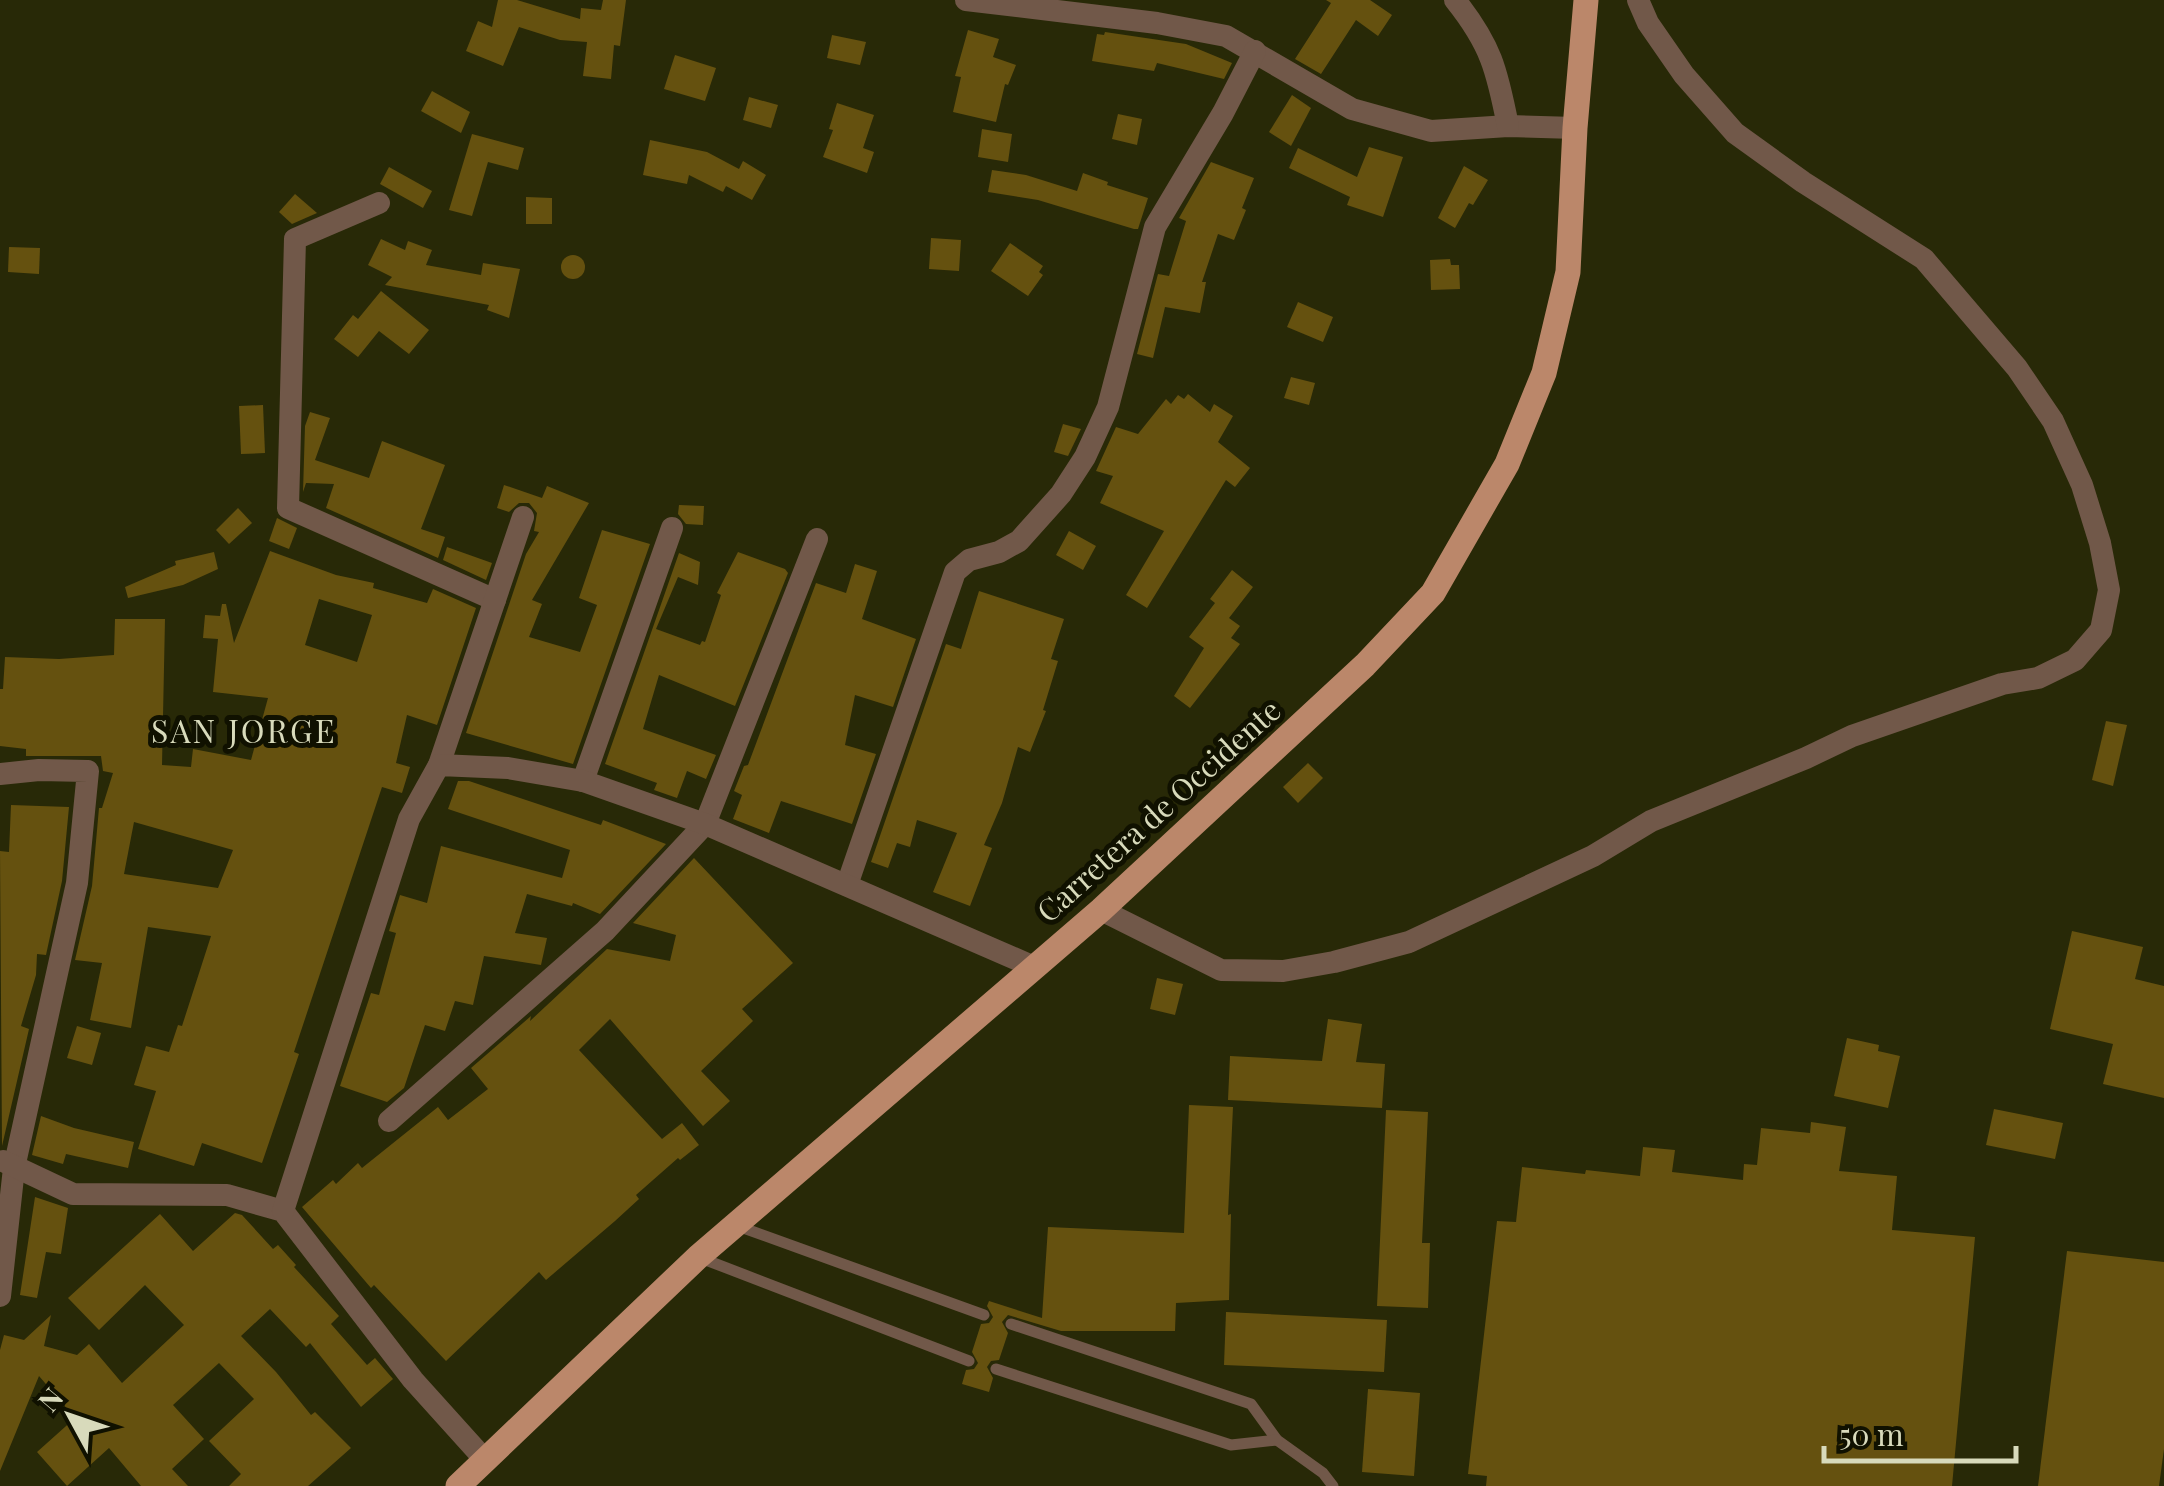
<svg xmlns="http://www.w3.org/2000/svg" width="2164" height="1486" font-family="'Playfair Display',serif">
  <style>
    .building { fill: #65510f; fill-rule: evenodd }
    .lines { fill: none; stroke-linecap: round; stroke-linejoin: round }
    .lane { stroke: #715849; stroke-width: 11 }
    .street { stroke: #715849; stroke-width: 22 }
    .primary { stroke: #bb876a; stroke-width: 25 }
    .labels { text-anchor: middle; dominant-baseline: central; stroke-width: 10; stroke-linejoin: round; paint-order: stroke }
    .street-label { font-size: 30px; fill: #d8dabb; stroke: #101100 }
    .neighbourhood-label { font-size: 32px; letter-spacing: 2.5px; fill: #d8dabb; stroke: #101100 }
  </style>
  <rect width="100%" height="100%" fill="#282907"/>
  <g class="building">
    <path d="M498,0H517L580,19L581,8L601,10L603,0H626L620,46L614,45L611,79L583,76L587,42L560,40L519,27L503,66L466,51L478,21L492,27Z"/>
    <path d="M1326,0H1370L1392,15L1378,36L1356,20L1321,74L1295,59L1331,3Z"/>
    <path d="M968,30L999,39L993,57L1016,65L1008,85L1005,84L996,122L953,112L961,77L955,76Z"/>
    <path d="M1105,32L1186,44L1232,63L1224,79L1157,63L1154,71L1092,61L1097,34L1104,35Z"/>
    <path d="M832,35L866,42L860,65L827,58Z"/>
    <path d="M675,55L716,68L705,101L664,89Z"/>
    <path d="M432,91L470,112L461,133L421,111Z"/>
    <path d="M1292,95L1311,108L1291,146L1269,132Z"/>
    <path d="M749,97L778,105L771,128L743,120Z"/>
    <path d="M837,103L874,115L863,148L874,152L867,173L823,157L833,130L829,129Z"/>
    <path d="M1118,114L1142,119L1137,145L1112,139Z"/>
    <path d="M982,129L1012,134L1008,162L978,157Z"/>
    <path d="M472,134L524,148L518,170L488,162L472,216L449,210Z"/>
    <path d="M650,140L707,152L739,169L743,161L766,175L752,200L726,186L723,192L689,175L687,184L643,175Z"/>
    <path d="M1369,147L1403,157L1383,217L1347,205L1350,197L1289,168L1298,148L1357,177Z"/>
    <path d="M1211,162L1254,178L1242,208L1246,210L1234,240L1218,234L1202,282H1206L1200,313L1165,307L1153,358L1137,354L1158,274L1169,276L1186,221L1179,218Z"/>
    <path d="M1464,166L1488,180L1473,205L1469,203L1455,228L1438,218Z"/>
    <path d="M389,167L432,191L423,208L380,184Z"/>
    <path d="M992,170L1026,175L1077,191L1083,173L1108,182L1107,185L1148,198L1138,229H1134L1038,200L988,192Z"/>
    <path d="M295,194L317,213L292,224L279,212Z"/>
    <path d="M526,197L552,198V224H526Z"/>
    <path d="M931,238L961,240L959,271L929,269Z"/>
    <path d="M381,239L405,250L408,241L432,250L426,265L481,275L483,263L520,269L509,318L487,310L489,305L385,285L392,277L368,265Z"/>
    <path d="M1010,243L1043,266L1039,272L1043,275L1028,296L991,271Z"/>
    <path d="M9,247L40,248L39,274L8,272Z"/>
    <circle cx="573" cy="267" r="12"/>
    <path d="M1450,259L1451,265H1459L1460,289L1431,290L1430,260Z"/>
    <path d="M381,291L429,330L409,354L379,331L358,357L334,339L353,315L358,319Z"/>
    <path d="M1298,302L1333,317L1323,342L1287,327Z"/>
    <path d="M1291,377L1315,383L1309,405L1284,398Z"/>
    <path d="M1188,394L1210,412L1214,404L1233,416L1218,442L1250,468L1235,487L1226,480L1147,608L1126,595L1164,531L1100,503L1113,476L1096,471L1116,427L1138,434L1166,399L1171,404L1178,395L1184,399Z"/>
    <path d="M263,405L265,453L241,454L239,406Z"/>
    <path d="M310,412L330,418L315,460L369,478L382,441L445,465L421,529L445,537L438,558L326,508L334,484L306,483L303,492L305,426Z"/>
    <path d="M1063,424L1081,429L1068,456L1054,452Z"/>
    <path d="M504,485L542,498L547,486L589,503L532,600L542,604L529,637L580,652L597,605L579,598L602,530L650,544L573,764L466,733L526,554L539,532L534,531L537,513L529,503H519L509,512L497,508Z"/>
    <path d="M679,505L704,506L703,525L686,524L678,514Z"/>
    <path d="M238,508L252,523L229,544L216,530Z"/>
    <path d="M277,518L297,528L289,549L269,541Z"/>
    <path d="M1069,531L1096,546L1083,570L1056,555Z"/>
    <path d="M447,547L492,563L486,580L443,560Z"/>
    <path d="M270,551L336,575L374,583L373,588L427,603L433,589L476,608L437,725L407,715L396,763L410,767L402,793L382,787L294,1052L299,1054L262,1163L202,1143L194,1166L138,1149L156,1091L134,1085L146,1046L169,1052L178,1025L182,1026L211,936L148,927L131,1028L90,1020L102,963L75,960L92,886L99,808H102L113,773L103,771L101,756H26V749L0,746V689H3L5,657L59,659L114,655L115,619H165L162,765L191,767L193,749L251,760L268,698L213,692L218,639L203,638L205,615L220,616L222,604H226L234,643ZM319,599L372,615L357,662L305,645ZM134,822L233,850L218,888L124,874Z"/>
    <path d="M214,552L218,569L183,585L128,598L125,587L176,565L175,561Z"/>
    <path d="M738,552L785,569L788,573L735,706L659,675L643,729L716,755L706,779L687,771L677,798L654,790L657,783L605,764L679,553L700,562L698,585L678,577L656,629L700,645L702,641L705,642L721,595L717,593Z"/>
    <path d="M855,564L877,571L862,619L916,639L893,707L855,695L845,745L876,754L852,824L781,801L769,833L733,819L742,795L734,791L744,766L748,765L816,583L846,593Z"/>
    <path d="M1232,570L1253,587L1229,618L1240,626L1231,638L1240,644L1190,708L1174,696L1204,648L1189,637L1215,603L1210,599Z"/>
    <path d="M979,591L1064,619L1051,659L1058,661L1043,710L1046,711L1030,752L1018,747L1002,803L984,845L992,848L970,906L933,892L957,833L917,820L910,847L897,843L888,868L871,862L946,644L961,649Z"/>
    <path d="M2106,721L2127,725L2113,786L2092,780Z"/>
    <path d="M1308,763L1323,778L1298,803L1283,787Z"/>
    <path d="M458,781H469L601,825L603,820L666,844L600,914L573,903L572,906L527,894L515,933L547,938L541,965L484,956L473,1005L455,1001L445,1031L425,1025L404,1088L387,1102L340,1086L371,993L379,995L396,933L389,931L400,895L427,903L441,846L562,878L570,850L448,809Z"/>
    <path d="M11,805L69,807L62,881L46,955L37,954L36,975L21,1026L29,1029L2,1146L0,851L9,852Z"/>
    <path d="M694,858L793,963L742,1009L753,1021L701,1071L730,1101L703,1126L610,1019L579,1050L662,1139L682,1123L699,1145L680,1160L678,1158L636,1195L639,1199L615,1221L546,1280L539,1272L446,1361L374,1285L371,1288L302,1207L333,1180L336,1184L358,1163L362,1168L438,1107L448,1120L488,1089L471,1068L531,1016L530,1021L607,949L670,961L676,935L633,923Z"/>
    <path d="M2072,931L2143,947L2135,979L2164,986V1098L2103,1084L2113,1044L2050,1029Z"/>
    <path d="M1157,978L1183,984L1175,1015L1150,1009Z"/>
    <path d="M1328,1019L1362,1024L1356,1062L1385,1064L1382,1108L1228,1100L1230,1056L1322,1061Z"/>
    <path d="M77,1026L101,1033L92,1065L67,1058Z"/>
    <path d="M1847,1038L1879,1045L1878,1051L1900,1056L1888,1108L1834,1096Z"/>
    <path d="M1189,1105L1233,1107L1228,1215L1231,1214L1229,1300L1176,1303L1175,1331H1061L1008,1315L1002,1322L1008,1333L999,1360L991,1361L987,1367L993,1378L989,1392L962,1384L966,1370L974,1369L978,1363L972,1352L981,1324L989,1323L993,1317L987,1306L989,1301L1042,1318L1048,1227L1184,1233Z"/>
    <path d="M1994,1109L2063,1123L2055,1159L1986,1145Z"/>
    <path d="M1386,1110L1428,1112L1422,1243H1430L1428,1308L1377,1306Z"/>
    <path d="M41,1116L74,1128L134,1142L128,1168L66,1154L63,1164L32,1155Z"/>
    <path d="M1811,1122L1846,1127L1839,1171L1897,1176L1892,1230L1975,1237L1952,1486H1486L1487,1476L1468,1474L1497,1221L1516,1222L1522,1167L1585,1174L1586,1170L1640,1176L1643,1147L1675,1150L1672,1172L1743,1180L1744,1164L1757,1165L1761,1128L1810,1133Z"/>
    <path d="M35,1197L68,1208L61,1254L46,1252L37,1298L20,1295Z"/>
    <path d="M235,1213L242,1215L273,1249L278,1245L296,1265L294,1267L339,1316L331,1324L367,1365L375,1358L393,1379L361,1407L310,1343L306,1347L270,1309L241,1336L276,1372L311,1415L315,1412L351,1448L308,1486H229L241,1474L209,1441L254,1399L219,1363L173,1405L204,1439L172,1469L188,1486H141L109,1448L67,1486L37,1452L75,1418L39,1376L0,1471V1350L4,1335L24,1340L51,1315L44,1346L77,1355L89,1344L122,1383L184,1325L145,1285L99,1330L68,1298L160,1214L193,1251Z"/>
    <path d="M2067,1251L2164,1262V1449L2159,1486H2038Z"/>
    <path d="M1226,1312L1387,1320L1384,1372L1224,1365Z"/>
    <path d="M1368,1389L1420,1393L1414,1476L1362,1472Z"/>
  </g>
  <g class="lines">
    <g class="lane">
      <path d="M735,1225L984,1315"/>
      <path d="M698,1257L969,1361"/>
      <path d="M1011,1324L1251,1404L1277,1440L1323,1473L1333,1486"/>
      <path d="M996,1369L1231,1445L1277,1440"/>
    </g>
    <g class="street">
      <path d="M966,0L1157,23L1226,36L1352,109L1431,131L1508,126L1575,128"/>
      <path d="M1455,0C1491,45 1497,70 1508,126"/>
      <path d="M379,203L295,239L288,508L495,600"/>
      <path d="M439,765L523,517"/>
      <path d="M0,774L39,770L88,771L77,883L14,1168L0,1296"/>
      <path d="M583,781L672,528"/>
      <path d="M847,885L955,572L969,560L999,552L1019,541L1061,494L1085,457L1108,407L1155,227L1223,113L1255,51"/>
      <path d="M1101,910L1221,970L1283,971L1334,962L1409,942L1593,856L1651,821L1806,758L1852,736L2002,684L2038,678L2075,660L2101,630L2109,590L2100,543L2082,485L2053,421L2017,368L1924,259L1803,182L1735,133L1684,75L1648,23L1638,0"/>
      <path d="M389,1121L605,931L705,824L817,539"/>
      <path d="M3,1161L73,1194L227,1195L283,1211L413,1380L486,1461"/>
      <path d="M283,1211L409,819L439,765L508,768L583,781L705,824L1032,966"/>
    </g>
    <path class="primary" d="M458,1486L698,1257L1101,910L1365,665L1433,593L1507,464L1544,373L1568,272L1575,128L1586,0"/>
  </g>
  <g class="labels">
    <g class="street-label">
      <text transform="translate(1158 810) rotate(-42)">Carretera de Occidente</text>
    </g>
    <g class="neighbourhood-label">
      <text x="244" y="729">SAN JORGE</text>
    </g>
  </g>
  <g transform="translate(70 1416) rotate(310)" stroke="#101100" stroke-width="8" paint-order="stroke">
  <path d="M0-8L18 38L0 25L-18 38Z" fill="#d8dabb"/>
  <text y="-15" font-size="28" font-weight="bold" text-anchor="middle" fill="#d8dabb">N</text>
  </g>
  <path d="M1824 1446v15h192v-15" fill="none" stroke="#d8dabb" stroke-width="5"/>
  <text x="1839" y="1446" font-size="30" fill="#d8dabb" stroke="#101100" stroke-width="8" paint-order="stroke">50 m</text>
</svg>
